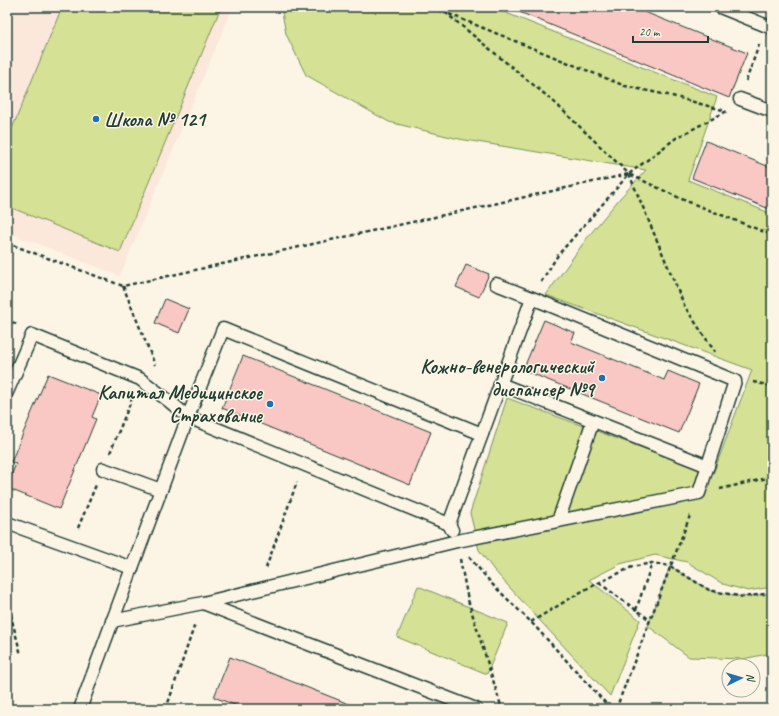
<svg xmlns="http://www.w3.org/2000/svg" width="779" height="716" font-family="Caveat,sans-serif">
  <style>
    .built { fill: #fbe8db }
    .green { fill: #d5e194; stroke: #7a8f64 }
    .building { fill: #f9c8c5; stroke: #1f3d34 }
    .lines { fill: none; stroke-linecap: round; stroke-linejoin: round }
    .service-casing { stroke: #1f3d34; stroke-width: 15 }
    .path { stroke: #1f3d34; stroke-width: 2.5; stroke-dasharray: 4 3; stroke-linecap: butt }
    .service { stroke: #fcf5e5; stroke-width: 12 }
    .poi-dot { fill: #1f6fb2; stroke: #fcf5e5; stroke-width: 1.5 }
    .labels { text-anchor: middle; dominant-baseline: central; stroke-width: 3; stroke-linejoin: round; paint-order: stroke }
    .poi-label { font-size: 20px; font-weight: bold; fill: #1f3d34; stroke: #fcf5e5; text-anchor: end }
  </style>
  <rect width="100%" height="100%" fill="#fcf5e5"/>
  <filter id="ink" filterUnits="userSpaceOnUse"><feTurbulence type="fractalNoise" baseFrequency=".025" numOctaves="2"/><feDisplacementMap in="SourceGraphic" scale="8" xChannelSelector="R" yChannelSelector="G"/><feConvolveMatrix kernelMatrix="1 2 1 2 8 2 1 2 1" color-interpolation-filters="sRGB"/></filter>
  <g filter="url(#ink)">
    <path class="built" d="M7,7H233L120,276L7,232Z"/>
    <g class="green">
      <path d="M62,7H221L120,252L7,206V141Z"/>
      <path d="M281,7H491L717,97L688,180L772,214V587L748,591L723,584L687,562L655,555L620,564L589,580L640,620L610,696L530,610L493,569L479,550L470,513L507,398L713,474L752,370L546,295L587,238L620,198L646,170L459,139L389,122L306,75L286,34Z"/>
      <path d="M670,566L709,590L743,597L772,593V653L743,659L689,657L648,626Z"/>
      <path d="M418,586L508,623L487,674L397,637Z"/>
    </g>
    <g class="building">
      <path d="M507,7H632L747,53L729,98Z"/>
      <path d="M706,141L772,168V210L692,178Z"/>
      <path d="M466,265L489,274L479,297L456,287Z"/>
      <path d="M165,299L189,309L179,333L155,323Z"/>
      <path d="M544,320L575,333L571,342L664,380L668,371L699,384L679,433L523,370Z"/>
      <path d="M243,356L431,432L410,485L222,408Z"/>
      <path d="M48,374L101,395L92,417L96,419L59,509L7,488V485L16,464L11,462Z"/>
      <path d="M230,657L359,708V709H245L214,697Z"/>
    </g>
    <g class="lines">
      <defs>
        <g id="service">
          <path d="M720,7L772,28"/>
          <path d="M740,99L772,111"/>
          <path d="M496,284L532,298"/>
          <path d="M500,384L708,466"/>
          <path d="M7,392L32,335L140,379L169,401L188,417L449,524L452,530"/>
          <path d="M103,469L161,490"/>
          <path d="M558,521L593,421"/>
          <path d="M7,523L132,568L80,709"/>
          <path d="M132,568L188,417L223,329L482,434"/>
          <path d="M203,603L476,709"/>
          <path d="M112,621L203,603L457,541L699,493L735,381L532,298L449,524"/>
        </g>
      </defs>
      <use href="#service" class="service-casing"/>
      <g class="path">
        <path d="M432,7L446,13L553,101L629,174L685,307L715,352"/>
        <path d="M449,14L625,86L672,96L726,111"/>
        <path d="M746,81L760,42"/>
        <path d="M7,243L123,286L629,174L684,200L772,235"/>
        <path d="M541,282L558,255L629,174L676,138L727,111"/>
        <path d="M123,286L155,365"/>
        <path d="M7,318L17,325"/>
        <path d="M753,382L772,386"/>
        <path d="M110,453L133,396"/>
        <path d="M720,489L772,477"/>
        <path d="M78,528L96,485"/>
        <path d="M469,557L493,585L531,622L611,709"/>
        <path d="M460,559L468,600L502,709"/>
        <path d="M266,568L297,482"/>
        <path d="M599,583L650,620"/>
        <path d="M7,601L21,655"/>
        <path d="M636,610L652,563"/>
        <path d="M531,622L584,590L632,567L652,563L670,566L709,590L743,597L772,593"/>
        <path d="M166,709L195,624"/>
        <path d="M616,709L691,513"/>
      </g>
      <use href="#service" class="service"/>
    </g>
  </g>
  <g class="poi-dot">
    <circle cx="96" cy="119" r="4"/>
    <circle cx="602" cy="378" r="4"/>
    <circle cx="270" cy="404" r="4"/>
  </g>
  <g class="labels">
    <g class="poi-label">
      <text x="104" y="119" text-anchor="start">Школа № 121</text>
      <text x="594" y="366">Кожно-венерологический<tspan x="594" dy="23">диспансер №9</tspan></text>
      <text x="262" y="392">Капитал Медицинское<tspan x="262" dy="23">Страхование</tspan></text>
    </g>
  </g>
  <rect width="779" height="716" fill="none" stroke="#fcf5e5" stroke-width="24"/>
  <rect x="12" y="12" width="755" height="692" fill="none" stroke="#1f3d34" stroke-width="1.5" filter="url(#ink)"/>
  <g transform="translate(741 678) rotate(85)"><circle r="19" fill="#fcf5e5" stroke="#a4ab9e"/>
  <path d="M0-3L7 15L0 10L-7 15Z" fill="#1f6fb2"/>
  <text y="-6" font-size="11" font-weight="bold" text-anchor="middle" fill="#1f3d34">N</text>
  </g>
  <path d="M633 36v6h75v-6" fill="none" stroke="#1f3d34" stroke-width="2"/>
  <text x="639" y="36" font-size="12" fill="#1f3d34" stroke="#fcf5e5" stroke-width="3" paint-order="stroke">20 m</text>
</svg>
